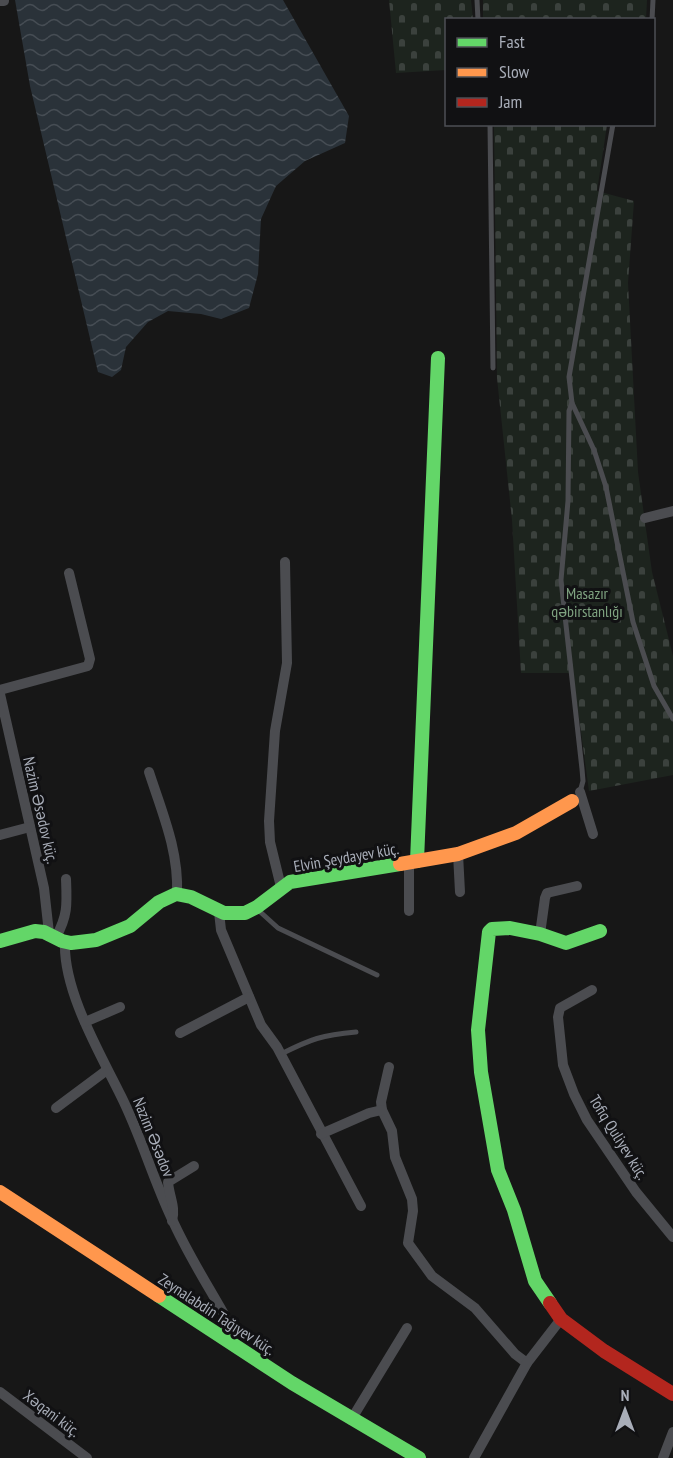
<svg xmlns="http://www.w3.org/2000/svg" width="673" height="1458" font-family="'PT Sans Narrow',sans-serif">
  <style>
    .cemetery { fill: url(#cemetery-stones) }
    .water { fill: url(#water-waves) }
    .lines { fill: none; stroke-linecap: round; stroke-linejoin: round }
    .lane { stroke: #4b4c50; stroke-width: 5 }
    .street { stroke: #4b4c50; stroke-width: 10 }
    .fast { stroke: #63d668; stroke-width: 14 }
    .slow { stroke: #ff974d; stroke-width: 14 }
    .jam { stroke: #b3261e; stroke-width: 14 }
    .labels { text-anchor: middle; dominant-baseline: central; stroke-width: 6; stroke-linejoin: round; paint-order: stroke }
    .park-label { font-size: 16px; fill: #7fa381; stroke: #111113 }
    .street-label { font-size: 16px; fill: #a8adb8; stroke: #111113 }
  </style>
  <defs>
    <pattern id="cemetery-stones" width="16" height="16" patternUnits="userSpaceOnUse" patternTransform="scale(1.5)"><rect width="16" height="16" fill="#1d241e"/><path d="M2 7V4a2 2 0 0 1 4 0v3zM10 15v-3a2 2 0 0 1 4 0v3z" fill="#3b413d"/></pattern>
    <pattern id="water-waves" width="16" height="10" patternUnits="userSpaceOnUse" patternTransform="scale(1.5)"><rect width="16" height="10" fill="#2a3239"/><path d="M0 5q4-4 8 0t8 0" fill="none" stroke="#464d54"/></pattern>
  </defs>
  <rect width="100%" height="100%" fill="#171717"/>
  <g class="cemetery">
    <path d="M389,0H471L473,19L446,20V70L396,73Z"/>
    <path d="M483,0H647L646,19H483Z"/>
    <path d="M494,125H607L597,191L634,201L628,283L638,472L652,572L673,656V775L589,791L573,673H521L512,520L497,378Z"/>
  </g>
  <path class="water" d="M15,0H283L349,116L345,143L305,161L276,186L261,219L258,274L249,308L221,319L201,314L168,311L148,322L126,347L121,370L112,377L98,372L30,86Z"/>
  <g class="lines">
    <g class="lane">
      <path d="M477,0L478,20"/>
      <path d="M652,20L653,0"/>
      <path d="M490,124L493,368"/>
      <path d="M613,124L569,377L572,403L594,450L606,487L633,622L654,686L673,719"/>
      <path d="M572,403L569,411L568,501L561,580L582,769L583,781L580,792"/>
      <path d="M257,909L278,928L377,975"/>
      <path d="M281,1054C311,1039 322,1035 356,1032"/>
    </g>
    <g class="street">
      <path d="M0,1H4"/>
      <path d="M645,518L673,511"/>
      <path d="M0,690L88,666L90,659L69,573"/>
      <path d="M0,694L44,888L49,933"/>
      <path d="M149,772C162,812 179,851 177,894"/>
      <path d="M580,792L593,834"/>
      <path d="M0,835L30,827"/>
      <path d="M458,854L460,892"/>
      <path d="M281,887L270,842L269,821L275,731L287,663L285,562"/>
      <path d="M409,911V862"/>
      <path d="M219,912L221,930L261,1025L277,1047L361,1206"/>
      <path d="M540,934L545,898L547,893L577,886"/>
      <path d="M56,937C68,915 67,904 66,879"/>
      <path d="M65,942C63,991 100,1053 121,1096C141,1136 153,1179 172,1219C187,1253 207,1284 225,1316L227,1326L223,1338"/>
      <path d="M592,990L560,1008L558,1017L563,1065L574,1094L587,1120L636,1192L673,1237"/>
      <path d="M85,1022L120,1007"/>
      <path d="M180,1033L249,997"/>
      <path d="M389,1067L381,1102L382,1110L392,1131L395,1157L412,1199L413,1211L408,1243L432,1276L475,1308L515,1354L527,1363"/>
      <path d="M56,1108L107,1070"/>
      <path d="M321,1134L369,1113L382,1110"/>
      <path d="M172,1221C176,1207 169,1196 168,1182L194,1166"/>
      <path d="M0,1392L87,1458"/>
      <path d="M351,1420L407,1328"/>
      <path d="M474,1458L527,1363L561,1319"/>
      <path d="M663,1458L673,1432"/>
    </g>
    <g class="fast">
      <path d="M417,861L438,358"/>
      <path d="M0,941L35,931L44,932L62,941L71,943L96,940L130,926L159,902L176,894L191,897L224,913H245L257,907L290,882L400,864"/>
      <path d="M159,1296L292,1383L419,1458"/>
      <path d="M550,1303L535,1281L514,1210L498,1170L481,1072L478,1030L489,932L492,929L510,928L540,934L566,943L600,931"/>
    </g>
    <g class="slow">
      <path d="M400,864L458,854L516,833L572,801"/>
      <path d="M0,1192L159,1296"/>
    </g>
    <path class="jam" d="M550,1303L561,1319L604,1351L673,1394"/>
  </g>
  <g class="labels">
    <g class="park-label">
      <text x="587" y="593">Masazır<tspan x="587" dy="18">qəbirstanlığı</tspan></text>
    </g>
    <g class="street-label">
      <text transform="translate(41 810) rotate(77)">Nazim Əsədov küç.</text>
      <text transform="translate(346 857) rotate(-10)">Elvin Şeydayev küç.</text>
      <text transform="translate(154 1137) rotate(68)">Nazim Əsədov</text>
      <text transform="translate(619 1137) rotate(58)">Tofiq Quliyev küç.</text>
      <text transform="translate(217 1314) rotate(33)">Zeynalabdin Tağıyev küç.</text>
      <text transform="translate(52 1413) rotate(37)">Xəqani küç.</text>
    </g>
  </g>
  <rect x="445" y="18" width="210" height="108" fill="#111113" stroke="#4d4f55" stroke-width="1.5"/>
  <rect x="457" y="38" width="30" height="9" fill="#63d668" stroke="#4d4f55" stroke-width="1.5"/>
  <text x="499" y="48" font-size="18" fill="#a8adb8">Fast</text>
  <rect x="457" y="68" width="30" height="9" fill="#ff974d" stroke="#4d4f55" stroke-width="1.5"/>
  <text x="499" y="78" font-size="18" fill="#a8adb8">Slow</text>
  <rect x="457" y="98" width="30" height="9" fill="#b3261e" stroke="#4d4f55" stroke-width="1.5"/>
  <text x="499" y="108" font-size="18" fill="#a8adb8">Jam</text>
  <g transform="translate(625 1410)" stroke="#111113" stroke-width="4.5" paint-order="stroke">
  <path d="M0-4.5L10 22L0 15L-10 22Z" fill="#a8adb8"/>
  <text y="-9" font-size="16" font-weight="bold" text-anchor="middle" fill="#a8adb8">N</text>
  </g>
</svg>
